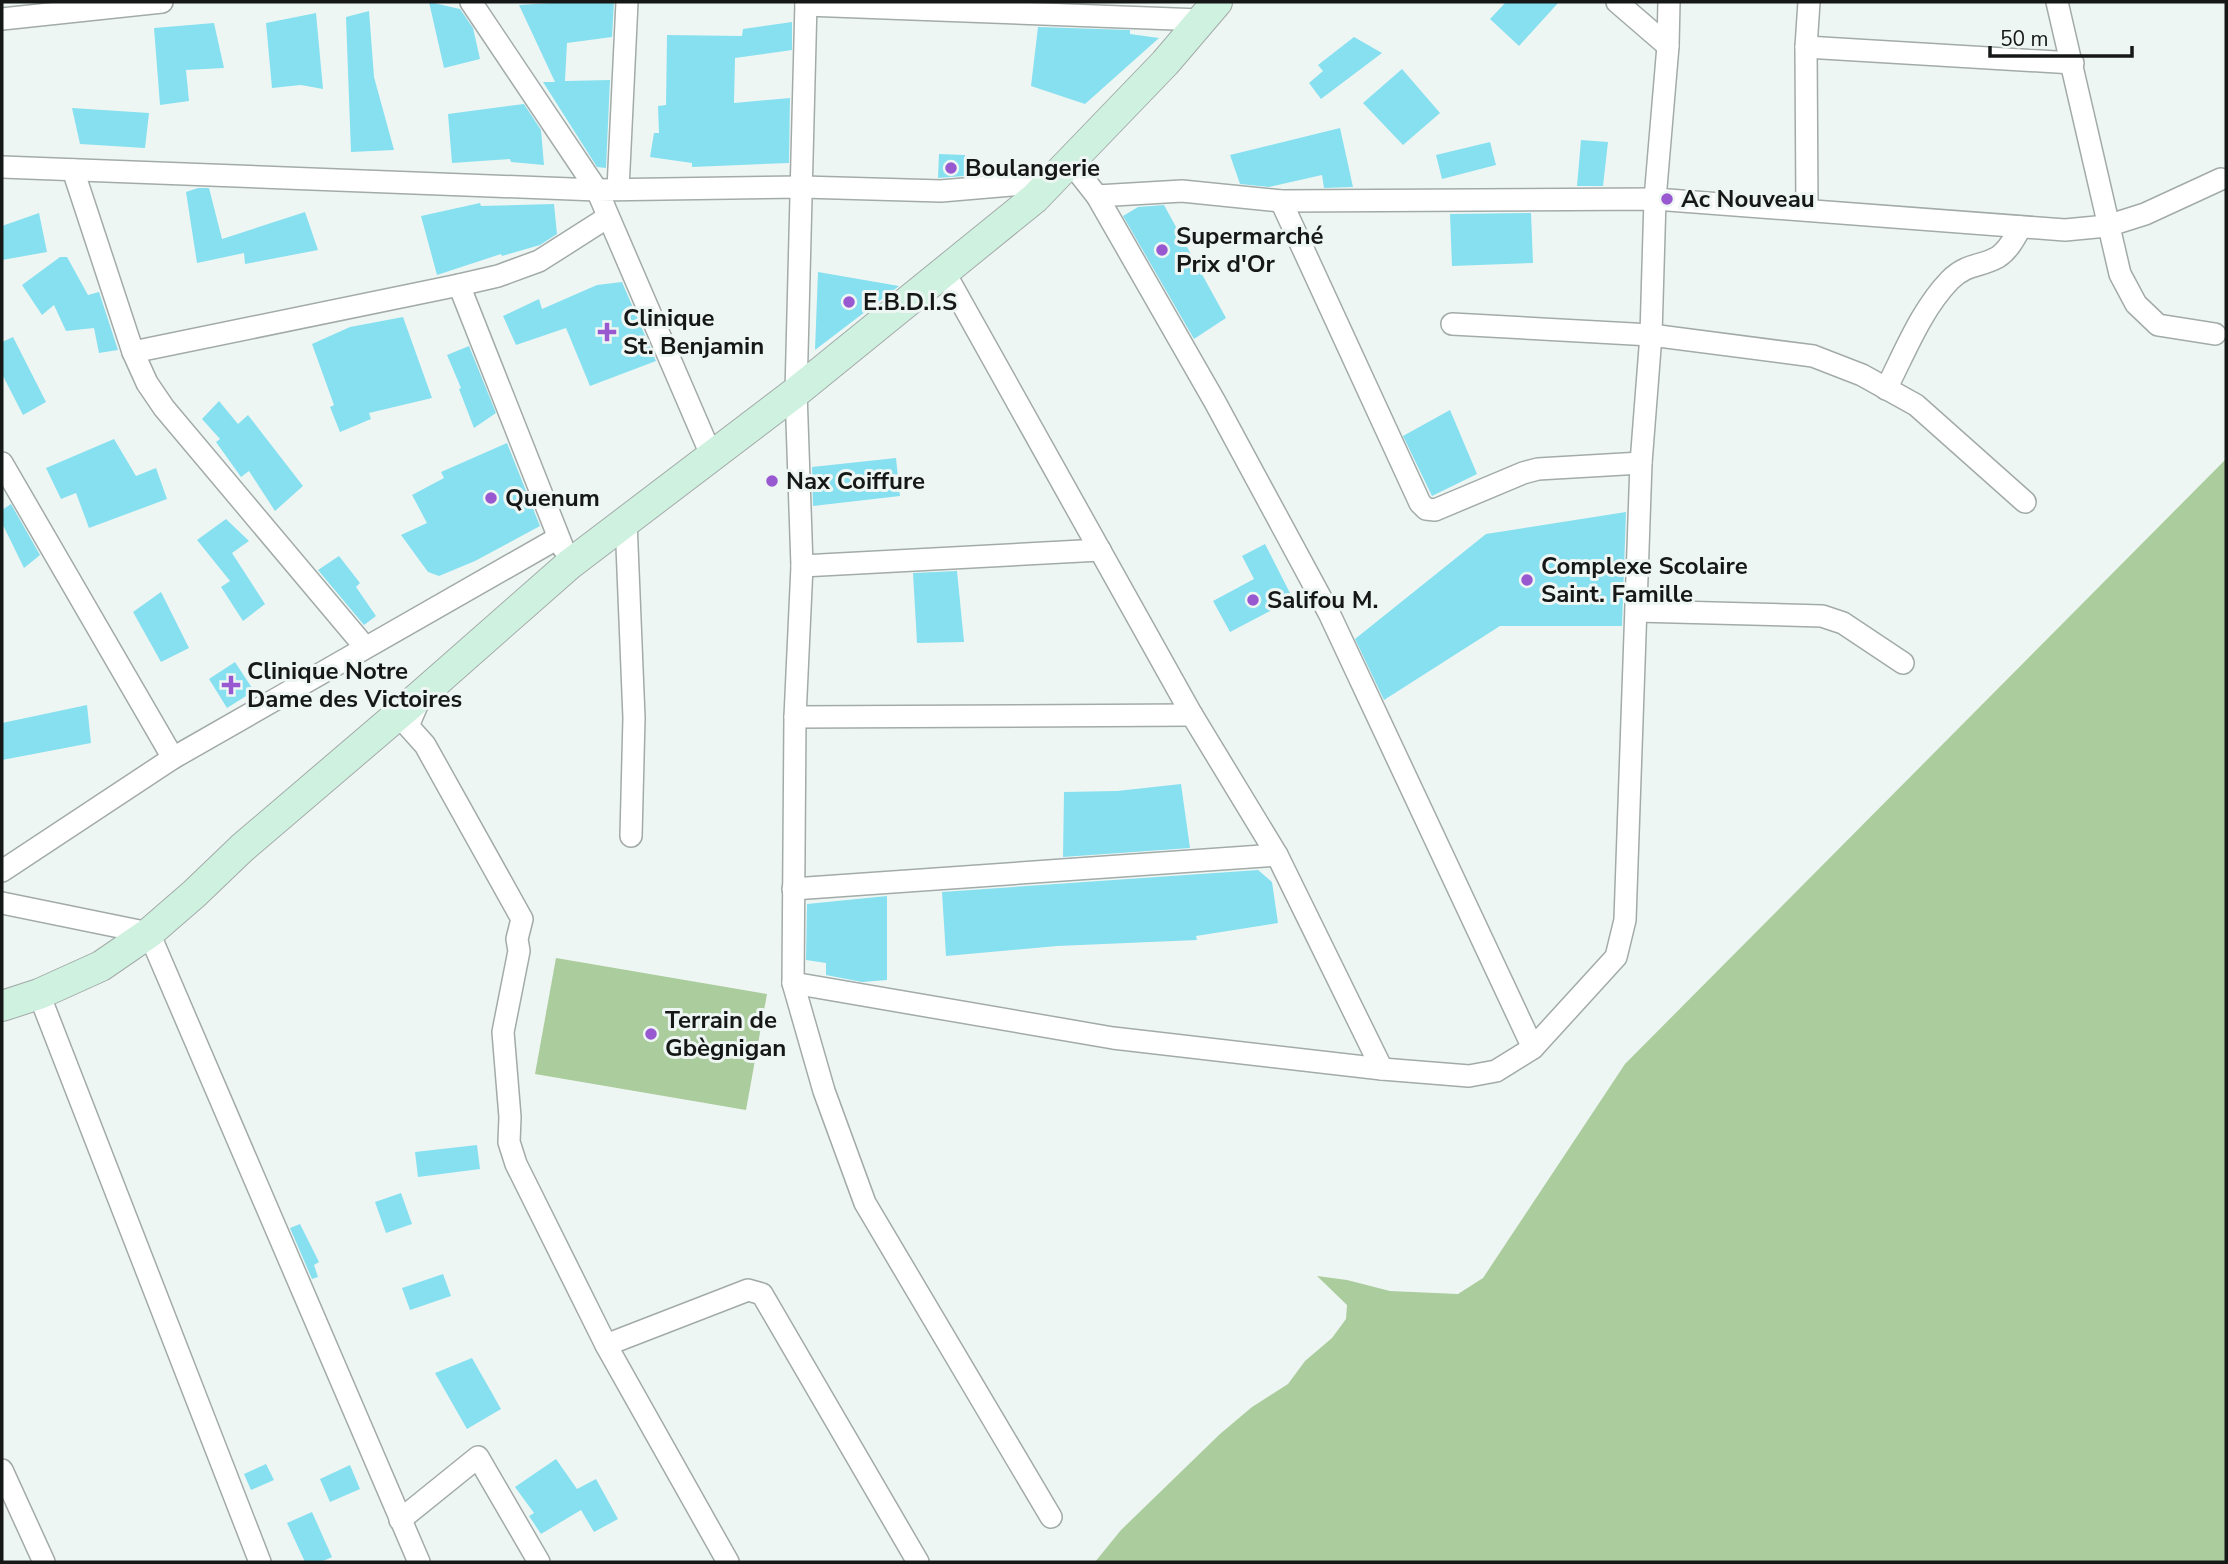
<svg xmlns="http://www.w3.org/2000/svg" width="2228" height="1564" font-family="'Nunito Sans',sans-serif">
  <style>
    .green { fill: #abcc9c }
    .building { fill: #87e0ef }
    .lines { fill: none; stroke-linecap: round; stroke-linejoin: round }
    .street-casing { stroke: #a3aba9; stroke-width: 24 }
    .secondary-casing { stroke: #a3aba9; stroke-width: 32 }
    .street { stroke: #fff; stroke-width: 21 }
    .secondary { stroke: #cff1e0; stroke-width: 30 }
    .poi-dot { fill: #9859d0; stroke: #eef6f4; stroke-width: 2.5 }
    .labels { text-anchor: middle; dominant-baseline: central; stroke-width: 6; stroke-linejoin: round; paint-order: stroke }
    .poi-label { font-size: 24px; font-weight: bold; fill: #151817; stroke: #eef6f4; text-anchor: start }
  </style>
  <rect width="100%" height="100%" fill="#eef6f4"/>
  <g class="green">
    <path d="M2226,459V1562H1095L1121,1530L1220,1434L1252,1407L1288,1384L1305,1361L1332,1338L1346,1319L1347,1305L1317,1276L1347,1280L1390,1291L1458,1294L1483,1278L1625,1064Z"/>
    <path d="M556,958L767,994L746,1110L535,1074Z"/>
  </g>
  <g class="building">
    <path d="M429,2L460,9L473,28L480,59L444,68Z"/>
    <path d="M568,2H614L612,37L567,43L565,81L610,80L606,168L597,167L543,82H555L519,5Z"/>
    <path d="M1506,2H1559L1519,46L1490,19Z"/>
    <path d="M369,11L374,77L394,150L351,152L346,17Z"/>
    <path d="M316,13L323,89L301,85L272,88L266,23Z"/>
    <path d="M792,22V50L735,58L734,103L790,98L789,163L692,167V163L650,157L654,133H659L658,106L666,105L667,35L742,36L743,29Z"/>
    <path d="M214,23L224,68L186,70L189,101L160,105L154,28Z"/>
    <path d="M1038,27L1130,30V34L1159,38L1085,104L1031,86Z"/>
    <path d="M1354,37L1382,53L1321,99L1309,83L1323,71L1318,65Z"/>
    <path d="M1402,69L1440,113L1403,145L1363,103Z"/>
    <path d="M524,104L541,130L544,165L511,162L510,159L452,163L448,114Z"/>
    <path d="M72,108L149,113L145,148L80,144Z"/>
    <path d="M1340,128L1353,187L1324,188L1322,175L1269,187L1240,184L1230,155Z"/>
    <path d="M1581,140L1608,142L1603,186H1577Z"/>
    <path d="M1490,142L1496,165L1442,179L1436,155Z"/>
    <path d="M939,154L965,155L964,176L938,178Z"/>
    <path d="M198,188H209L222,239L305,212L318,250L245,264L244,253L197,263L186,192Z"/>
    <path d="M480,203L481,206L554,204L557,234L540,245L502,256L501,254L437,275L421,216Z"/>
    <path d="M1164,205L1226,318L1194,339L1123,216L1138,207Z"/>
    <path d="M39,213L47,252L2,260V226Z"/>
    <path d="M1531,213L1533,263L1452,266L1450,214Z"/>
    <path d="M60,257H67L88,295L99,292L118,350L99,353L94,328L66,331L54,305L42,315L22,285Z"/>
    <path d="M818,272L899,286L815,350Z"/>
    <path d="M622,282L656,361L590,386L566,328L516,345L503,316L539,299L542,309L597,285Z"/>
    <path d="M403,317L432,398L369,413L371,419L340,432L330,407L334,405L312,344L350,327Z"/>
    <path d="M13,337L46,402L23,415L2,374V342Z"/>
    <path d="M469,346L496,413L474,428L459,389L461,388L447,355Z"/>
    <path d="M219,401L238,424L248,415L303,486L275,511L249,471L241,477L216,442L220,439L202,419Z"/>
    <path d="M1450,410L1477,474L1432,496L1403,436Z"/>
    <path d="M114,439L136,476L156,468L167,499L89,528L76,493L61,499L46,468Z"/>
    <path d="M507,443L540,526L475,561L439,576L428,572L401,535L427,523L412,495L444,478L441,472Z"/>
    <path d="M896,458L900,496L813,506L812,467Z"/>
    <path d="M11,504L40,555L24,568L2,523V510Z"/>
    <path d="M1626,512L1622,626H1500L1384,700L1355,639L1486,534Z"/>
    <path d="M226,519L249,541L232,553L265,604L243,621L221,587L230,581L197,540Z"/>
    <path d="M1265,544L1293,599L1230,632L1213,601L1254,579L1242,556Z"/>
    <path d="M339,556L360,583L356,587L376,616L364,625L318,570Z"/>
    <path d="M957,571L964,642L917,643L913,573Z"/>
    <path d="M161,592L189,648L161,662L133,612Z"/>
    <path d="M235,662L254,691L227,708L209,679Z"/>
    <path d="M87,705L91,743L2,760V723Z"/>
    <path d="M1181,784L1190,848L1063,857L1064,792L1117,791Z"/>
    <path d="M1258,870L1272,882L1278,923L1196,936L1197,940L1057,946L946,956L942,892Z"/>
    <path d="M887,896V980L862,982L826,975V963L806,960L807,904Z"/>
    <path d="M477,1145L480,1169L418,1177L415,1152Z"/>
    <path d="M401,1193L412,1224L386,1233L375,1202Z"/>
    <path d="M300,1224L319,1262L314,1265L318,1277L312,1279L290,1228Z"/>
    <path d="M443,1274L451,1296L410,1310L402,1288Z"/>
    <path d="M472,1358L501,1409L467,1429L435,1373Z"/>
    <path d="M556,1459L577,1489L596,1479L618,1519L594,1532L581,1510L541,1534L529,1516L534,1513L515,1487Z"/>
    <path d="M266,1464L274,1480L251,1490L244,1474Z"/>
    <path d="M350,1465L360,1489L330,1502L320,1479Z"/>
    <path d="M312,1512L332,1557L321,1562H305L287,1523Z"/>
  </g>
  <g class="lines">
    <defs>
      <g id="street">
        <path d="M806,2L796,392L802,566L795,717L793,983L824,1091L865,1203L1051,1517"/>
        <path d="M1617,2L1668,46"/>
        <path d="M2057,2L2120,274L2136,304L2158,325L2215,334"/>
        <path d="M806,5L1201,20"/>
        <path d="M2,19L162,2"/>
        <path d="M1806,47L2073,63"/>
        <path d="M2,167L597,190L471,2"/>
        <path d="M73,170L133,352L147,383L164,408L365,647"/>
        <path d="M618,189L627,2"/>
        <path d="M1097,196L1182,191L1281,201L1655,199L2065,230L2107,226L2145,214L2221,179"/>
        <path d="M1281,201L1420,503L1426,509L1435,510L1523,473L1538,469L1641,463"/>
        <path d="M1807,210L1806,47L1809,2"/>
        <path d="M945,273L1192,715L1277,855L1382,1069"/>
        <path d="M1452,324L1651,335L1813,356L1862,375L1916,405L2025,502"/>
        <path d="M133,352L459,285"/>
        <path d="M1886,389C1905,352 1921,310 1950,280C1967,263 1981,267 1998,257C2009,250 2015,237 2021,227"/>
        <path d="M712,457L597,190L803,187L941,191L1034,183L1071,163L1097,196L1215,402L1329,613L1533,1048"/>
        <path d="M2,463L173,758"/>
        <path d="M626,521L634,718L631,836"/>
        <path d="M563,548L459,285L498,276L539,261L608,217"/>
        <path d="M802,566L1100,550"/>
        <path d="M1637,611L1822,616L1843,623L1903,663"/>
        <path d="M420,698L408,726L425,745L522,919L517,939L519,951L503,1032L510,1117L509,1142L516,1164L606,1345L728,1562"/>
        <path d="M795,717L1192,715"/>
        <path d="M2,871L173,758L558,538"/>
        <path d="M793,889L1277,855"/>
        <path d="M2,903L149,933L419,1562"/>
        <path d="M793,983L1113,1038L1382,1069L1469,1076L1496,1071L1533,1048L1616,957L1625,920L1641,463L1651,335L1655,199L1668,46L1669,2"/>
        <path d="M39,994L260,1562"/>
        <path d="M606,1345L748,1290L762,1294L918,1562"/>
        <path d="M2,1470L44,1562"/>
        <path d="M400,1520L478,1457L539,1562"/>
      </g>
      <path id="secondary" d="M2,1006L39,994L101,966L149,933L194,894L242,848L420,696L570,564L796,392L1035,198L1165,63L1217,2"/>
    </defs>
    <use href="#street" class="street-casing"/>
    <use href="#secondary" class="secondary-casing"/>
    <use href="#street" class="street"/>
    <use href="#secondary" class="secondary"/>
  </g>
  <g class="poi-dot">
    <circle cx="951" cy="168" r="7"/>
    <circle cx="1667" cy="199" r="7"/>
    <circle cx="1162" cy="250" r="7"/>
    <circle cx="849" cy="302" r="7"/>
    <path d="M603.5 321.5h7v7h7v7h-7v7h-7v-7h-7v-7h7z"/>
    <circle cx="772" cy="481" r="7"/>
    <circle cx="491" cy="498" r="7"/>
    <circle cx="1527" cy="580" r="7"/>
    <circle cx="1253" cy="600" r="7"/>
    <path d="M227.5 674.5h7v7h7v7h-7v7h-7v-7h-7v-7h7z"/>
    <circle cx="651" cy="1034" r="7"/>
  </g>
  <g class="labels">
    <g class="poi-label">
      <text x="965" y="168">Boulangerie</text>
      <text x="1681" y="199">Ac Nouveau</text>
      <text x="1176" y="236">Supermarché<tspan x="1176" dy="28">Prix d'Or</tspan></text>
      <text x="863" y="302">E.B.D.I.S</text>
      <text x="623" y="318">Clinique<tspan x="623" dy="28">St. Benjamin</tspan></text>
      <text x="786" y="481">Nax Coiffure</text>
      <text x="505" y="498">Quenum</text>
      <text x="1541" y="566">Complexe Scolaire<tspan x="1541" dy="28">Saint. Famille</tspan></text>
      <text x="1267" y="600">Salifou M.</text>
      <text x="247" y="671">Clinique Notre<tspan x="247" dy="28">Dame des Victoires</tspan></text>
      <text x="665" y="1020">Terrain de<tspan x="665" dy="28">Gbègnigan</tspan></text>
    </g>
  </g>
  <rect width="2228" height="1564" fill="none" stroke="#151817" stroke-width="7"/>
  <path d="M1990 46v10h142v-10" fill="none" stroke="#151817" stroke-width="3.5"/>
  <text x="2000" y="46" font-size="21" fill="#151817" stroke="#eef6f4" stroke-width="5" paint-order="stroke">50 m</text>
</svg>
